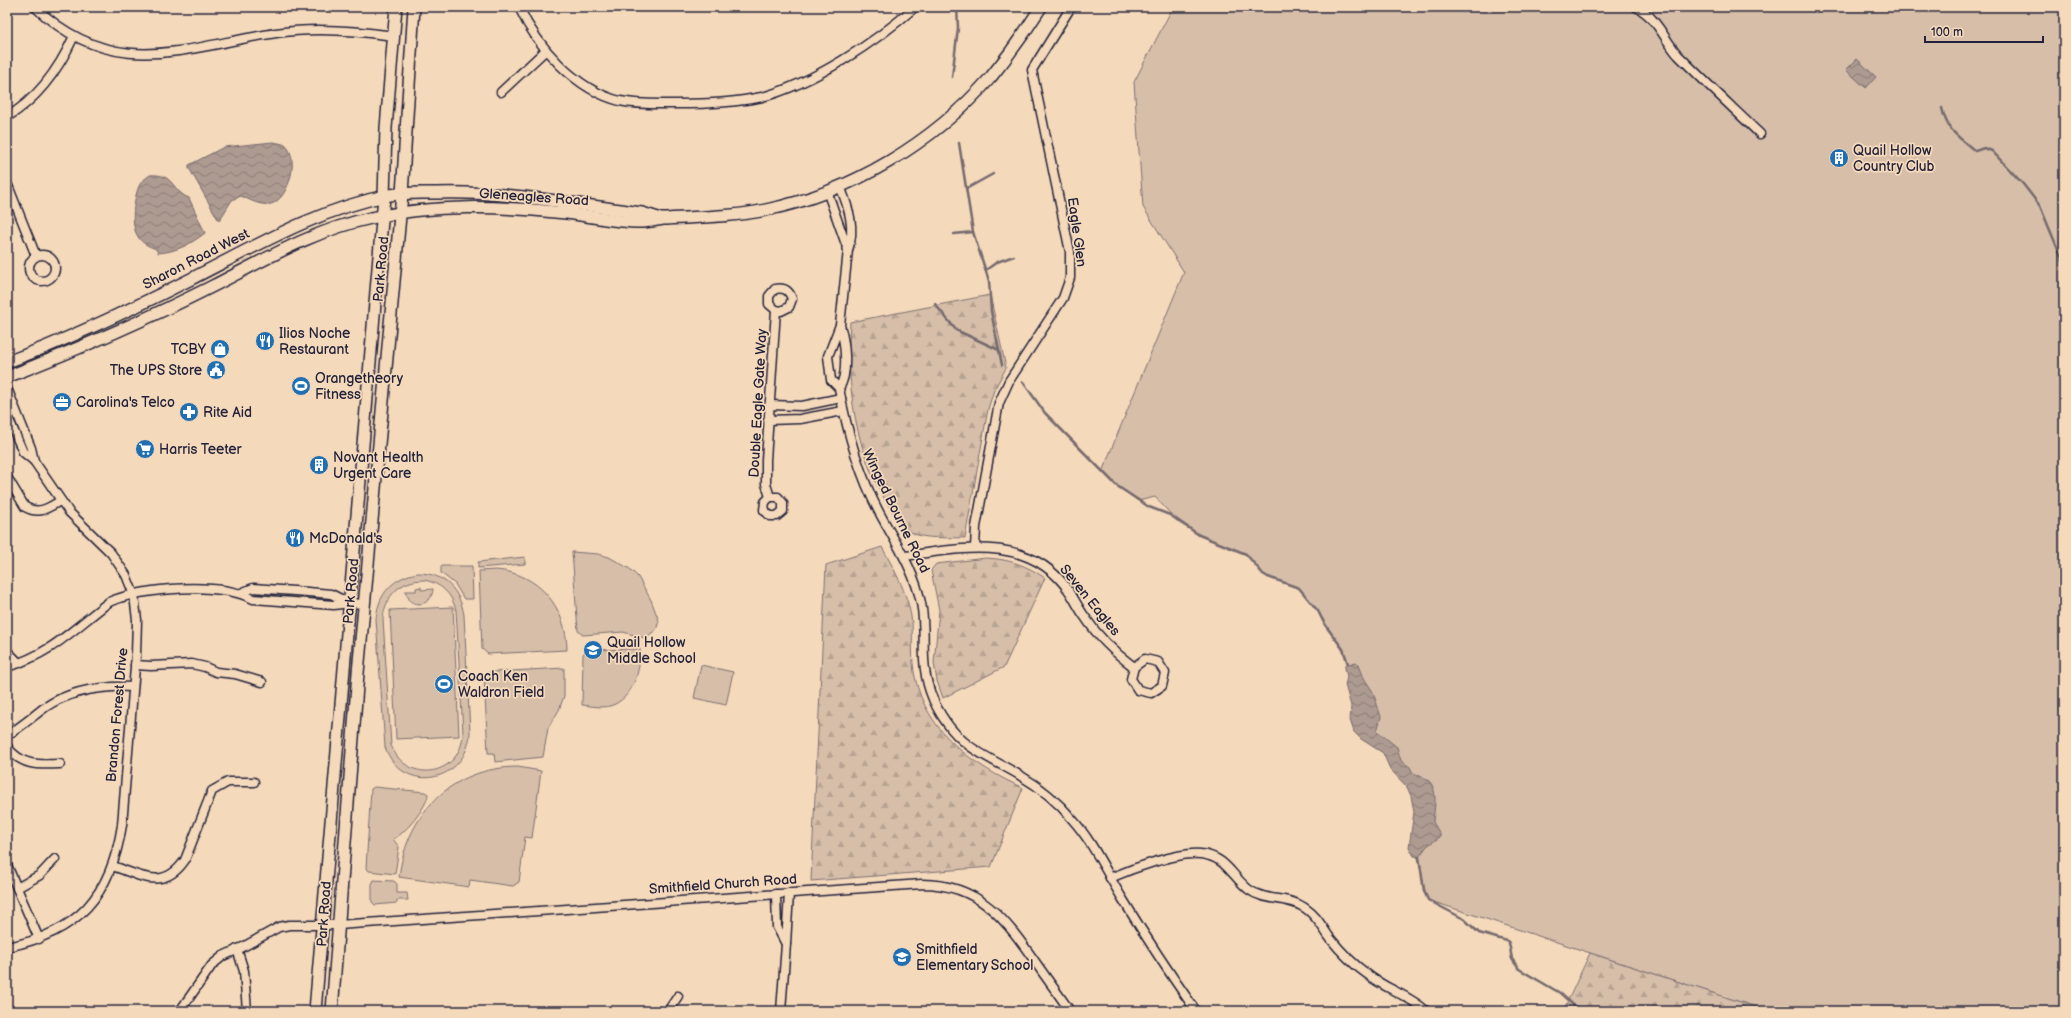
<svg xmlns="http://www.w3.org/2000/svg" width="2071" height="1018" font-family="'Balsamiq Sans',sans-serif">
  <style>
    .grass { fill: #d6bea8; stroke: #7c7072; fill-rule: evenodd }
    .forest { fill: url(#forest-firs); stroke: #7c7072 }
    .water { fill: url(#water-waves); stroke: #756a6e }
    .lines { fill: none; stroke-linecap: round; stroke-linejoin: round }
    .stream { stroke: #756a6e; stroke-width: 2.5 }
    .street-casing { stroke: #22223b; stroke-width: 11 }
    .secondary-casing { stroke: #22223b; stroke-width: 14 }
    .street { stroke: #f5d9bb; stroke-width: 8 }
    .secondary { stroke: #f5d9bb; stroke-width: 11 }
    .labels { text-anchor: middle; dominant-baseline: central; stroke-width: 3.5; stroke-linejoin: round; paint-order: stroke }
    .poi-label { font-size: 14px; fill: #22223b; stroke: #f5d9bb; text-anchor: start }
    .street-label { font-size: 14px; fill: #22223b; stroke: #f5d9bb }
  </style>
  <defs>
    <pattern id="forest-firs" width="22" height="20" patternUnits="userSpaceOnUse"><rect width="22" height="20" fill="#d6bea8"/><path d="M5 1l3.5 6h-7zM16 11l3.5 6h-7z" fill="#b7a392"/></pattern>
    <pattern id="water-waves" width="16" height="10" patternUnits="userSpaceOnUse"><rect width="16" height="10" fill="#ad9a90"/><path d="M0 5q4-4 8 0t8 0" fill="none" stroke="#8c7d77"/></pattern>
  </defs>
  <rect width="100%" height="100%" fill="#f5d9bb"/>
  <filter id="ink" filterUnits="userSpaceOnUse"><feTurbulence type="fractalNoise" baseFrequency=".025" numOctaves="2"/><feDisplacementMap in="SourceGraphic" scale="8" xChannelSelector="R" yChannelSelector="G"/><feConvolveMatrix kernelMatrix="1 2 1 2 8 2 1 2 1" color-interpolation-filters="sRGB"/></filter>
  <g filter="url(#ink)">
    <g class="grass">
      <path d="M1173,7H2064V1011H1768L1428,900C1421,882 1423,862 1412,846L1421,802L1382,744L1348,664L1346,656L1318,611L1299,588L1268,577L1263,574L1246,554L1199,535L1179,523L1155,497L1138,501L1117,486L1102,472L1184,272L1143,207L1134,82Z"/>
      <path d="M572,552L598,554L609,557L630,569L638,577L651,600L659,621L656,630L645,638L623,632L583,635L578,631Z"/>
      <path d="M525,557V564L478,568V562Z"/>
      <path d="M441,566H472L473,599H464L455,584L441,573Z"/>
      <path d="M496,570C539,573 567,608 567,650L488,654L482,649L479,571Z"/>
      <path d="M418,573C444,573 460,590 464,615L470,732C468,783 402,796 385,747L376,619C378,594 393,577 418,573ZM424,580C441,583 452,594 456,610L463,733C462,776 407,786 391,745L383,619C385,596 400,580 424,580Z"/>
      <path d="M421,587V590L433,589C432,602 421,608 410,601L405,591H416V588Z"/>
      <path d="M453,607L459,736L396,739L390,610Z"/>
      <path d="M640,649C641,670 633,699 610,706C601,708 591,706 582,705L583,654L587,650Z"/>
      <path d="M701,665L733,672L726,705L694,698Z"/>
      <path d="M564,668V696L559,710L548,728L543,757L495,762L494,753H488L484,677L489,672H494Z"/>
      <path d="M518,767L541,771L532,838L525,837L519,882L513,886L470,880L469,887L399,877C407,813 452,767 518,767Z"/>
      <path d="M374,787L425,792L428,794C428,806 404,835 393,839L399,847L395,874L369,871L366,868L371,789Z"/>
      <path d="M374,880L394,881L397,884V893H407L408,900H397V903L375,905L372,902V884Z"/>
    </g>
    <g class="forest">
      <path d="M990,295L1006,368L994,390L988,409L965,538C951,537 922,540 911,532C903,527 896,517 891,509C855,456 846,385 850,322Z"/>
      <path d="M882,547C895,571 909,595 912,623C913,641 911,659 915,677C927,733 974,766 1023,788L991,867L811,881L826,565Z"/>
      <path d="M986,558C1008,559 1027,565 1045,578L1004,667L943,698L937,681L934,663L939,610L931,570L936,564Z"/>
      <path d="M1590,953L1768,1011H1566L1564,1009Z"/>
    </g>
    <g class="water">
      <path d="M1857,59L1876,77L1866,88L1846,70Z"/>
      <path d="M273,142C277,143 282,143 285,145C301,158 288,200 271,204C260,206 250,200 241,196L232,200L219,221L189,168V165L224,147Z"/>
      <path d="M150,175C175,173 171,191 189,198L205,233C191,244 176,252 158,253L156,249C148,246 141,243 137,235C130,224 134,197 139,186C141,181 146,178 150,175Z"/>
      <path d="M1356,662L1359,665L1364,678L1373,692L1381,717L1377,731L1397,747L1401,761L1410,767L1413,773C1417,775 1421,776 1425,778C1440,786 1434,809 1433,822L1440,834V837L1427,846L1419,857L1414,856L1409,847L1414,812L1411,796L1407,787L1390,769L1383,753L1361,739L1354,732L1350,720L1351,706L1345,685L1347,677L1345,668V665Z"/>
    </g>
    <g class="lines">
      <g class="stream">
        <path d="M952,77L958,28L957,7"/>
        <path d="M1942,108C1947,131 1958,136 1975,151L1984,148L1992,151L2023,184L2040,206L2064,264"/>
        <path d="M959,143L973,232L989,281L991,311L1002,365"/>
        <path d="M966,189L993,174"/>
        <path d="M954,234L973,232"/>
        <path d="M986,270L997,262L1014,256"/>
        <path d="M935,304L956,330L999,350"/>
        <path d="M1023,382L1045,413L1117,486L1149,507L1170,515L1199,535L1246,554L1263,574L1268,577L1299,588L1318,611L1325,625L1343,649L1348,664"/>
        <path d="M1419,857L1424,891L1428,900L1464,919L1479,933L1507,941L1509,943L1512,959L1519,969L1560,993L1580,1011"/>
      </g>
      <defs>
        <g id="street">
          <path d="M35,7C115,82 183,47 276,33C315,27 354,30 394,36"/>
          <path d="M519,7C537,47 576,90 620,101C639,105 658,104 677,104C706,104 734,103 762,97C812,84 876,42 915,7"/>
          <path d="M1636,7C1656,16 1664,39 1678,55C1705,82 1733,108 1760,134"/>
          <path d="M501,92L546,50"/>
          <path d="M7,117C39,98 59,69 74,36"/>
          <path d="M7,183L36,256"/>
          <path d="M827,191L848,250C856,228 848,206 840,186"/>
          <circle cx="42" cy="268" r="13"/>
          <path d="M840,325C845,342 849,374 839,388L831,380L828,356L840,325L848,250"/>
          <path d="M7,388L31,448L34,461L23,452L7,415"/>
          <path d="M839,388C847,432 858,472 879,512C895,542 914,569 921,603C925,622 923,640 924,659C925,681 933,704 946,722C965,750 993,759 1021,776C1040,787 1058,802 1072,819C1093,842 1106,872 1122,898C1145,936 1170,974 1196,1011"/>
          <path d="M769,405L802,406L841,398"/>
          <path d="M768,420L800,419L843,411"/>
          <path d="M7,477L25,507C39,515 48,508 60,501"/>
          <path d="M770,497L765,502L764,510L770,516H777L783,511V503L778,497H770L766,484V460L776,310L781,311L789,307L792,299C789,290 784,287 775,289L769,296V304L776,310"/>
          <path d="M975,548L976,527L999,403L1009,381L1063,298L1070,278V252L1032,70L1071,7"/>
          <path d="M905,556C963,548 1030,534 1069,591C1075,600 1079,609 1085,617C1098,637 1115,653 1134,667L1131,679L1138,690L1151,693L1162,686L1165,673L1158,662L1145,659L1134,667"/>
          <path d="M241,593L253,588L308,592L331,594L349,603"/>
          <path d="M7,651L19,663"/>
          <path d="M135,665L151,666L192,664L205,667L216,672L235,674L262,682"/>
          <path d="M7,667C52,654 73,629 109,602C142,587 221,582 253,599L334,605L349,603L365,604"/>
          <path d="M7,735C20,728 32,717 44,708C70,690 102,686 133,687"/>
          <path d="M7,747C22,766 37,765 60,764"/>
          <path d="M7,865L39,939"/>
          <path d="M113,866C141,876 164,891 185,860L212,791L228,782H254"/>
          <path d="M1110,878C1131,869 1180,851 1201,854C1226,857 1231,875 1248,889C1265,902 1288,896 1305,908C1317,916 1322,927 1330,938C1341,952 1353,964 1367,974C1385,989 1409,995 1426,1011"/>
          <path d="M17,888L40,875L55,859"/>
          <path d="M776,894L777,927L786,944L789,893"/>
          <path d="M7,947C78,933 111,896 122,825L136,655L137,620L134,595L126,575L111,553L69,512L34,461"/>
          <path d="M237,949L244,971L247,1011"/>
          <path d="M180,1011L212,965L223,956L243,947L279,927L289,925H338L922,884C980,884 1006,920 1036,963C1047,979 1059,995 1070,1011"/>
          <path d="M668,1011L678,996"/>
          <path d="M781,1011L786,944"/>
        </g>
        <g id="secondary">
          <path d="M7,362C70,339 132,309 191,279C256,246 318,209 390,195C405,192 422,193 437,193C506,191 574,204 642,213L658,218"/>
          <path d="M7,377C76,350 146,320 213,286C264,260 314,230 371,218C435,204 501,206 566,213C590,216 616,222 640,222C648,222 656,220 663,219C698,217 732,217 766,210C852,192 933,143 991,77C1009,55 1026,31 1041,7"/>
          <path d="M315,1011L384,197L386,128L396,7"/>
          <path d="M332,1011L358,673L402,194L414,7"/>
        </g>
      </defs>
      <use href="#street" class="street-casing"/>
      <use href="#secondary" class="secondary-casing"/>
      <use href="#street" class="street"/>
      <use href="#secondary" class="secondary"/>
    </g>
  </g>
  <defs>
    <symbol id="building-disc" viewBox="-11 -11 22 22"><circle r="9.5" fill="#1f6fb2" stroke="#f5d9bb"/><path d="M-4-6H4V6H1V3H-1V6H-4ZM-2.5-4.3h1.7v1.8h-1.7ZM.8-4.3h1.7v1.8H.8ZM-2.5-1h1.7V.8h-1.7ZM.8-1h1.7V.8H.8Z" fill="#fff"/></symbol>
    <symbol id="restaurant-disc" viewBox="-11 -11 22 22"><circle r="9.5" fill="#1f6fb2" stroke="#f5d9bb"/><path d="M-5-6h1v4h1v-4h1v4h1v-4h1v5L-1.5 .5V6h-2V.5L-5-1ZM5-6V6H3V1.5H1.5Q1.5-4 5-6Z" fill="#fff"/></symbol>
    <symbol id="shop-disc" viewBox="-11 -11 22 22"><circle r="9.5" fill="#1f6fb2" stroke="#f5d9bb"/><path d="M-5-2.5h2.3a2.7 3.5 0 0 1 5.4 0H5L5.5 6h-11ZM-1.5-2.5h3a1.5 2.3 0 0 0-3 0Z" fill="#fff"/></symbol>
    <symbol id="civic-disc" viewBox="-11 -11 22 22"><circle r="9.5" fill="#1f6fb2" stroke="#f5d9bb"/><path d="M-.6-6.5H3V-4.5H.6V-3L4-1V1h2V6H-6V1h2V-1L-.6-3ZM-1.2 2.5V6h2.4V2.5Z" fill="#fff"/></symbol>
    <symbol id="stadium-disc" viewBox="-11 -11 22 22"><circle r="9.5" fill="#1f6fb2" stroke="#f5d9bb"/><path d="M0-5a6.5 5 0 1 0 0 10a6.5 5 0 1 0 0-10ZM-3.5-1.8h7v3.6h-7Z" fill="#fff"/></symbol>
    <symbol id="office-disc" viewBox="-11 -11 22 22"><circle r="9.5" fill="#1f6fb2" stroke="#f5d9bb"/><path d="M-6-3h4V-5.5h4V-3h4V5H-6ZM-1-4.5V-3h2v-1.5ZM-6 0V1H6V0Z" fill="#fff"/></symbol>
    <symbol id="pharmacy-disc" viewBox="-11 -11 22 22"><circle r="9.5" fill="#1f6fb2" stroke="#f5d9bb"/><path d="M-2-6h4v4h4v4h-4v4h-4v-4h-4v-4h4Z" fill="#fff"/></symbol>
    <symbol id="supermarket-disc" viewBox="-11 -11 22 22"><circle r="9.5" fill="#1f6fb2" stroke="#f5d9bb"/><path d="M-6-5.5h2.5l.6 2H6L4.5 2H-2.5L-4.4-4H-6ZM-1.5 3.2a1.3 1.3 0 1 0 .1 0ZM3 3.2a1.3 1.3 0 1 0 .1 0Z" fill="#fff"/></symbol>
    <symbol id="school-disc" viewBox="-11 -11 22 22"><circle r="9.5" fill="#1f6fb2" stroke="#f5d9bb"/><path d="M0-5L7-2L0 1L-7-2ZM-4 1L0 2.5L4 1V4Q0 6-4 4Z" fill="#fff"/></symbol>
  </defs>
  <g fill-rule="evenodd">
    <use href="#building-disc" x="1828" y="147" width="22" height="22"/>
    <use href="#restaurant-disc" x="254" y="330" width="22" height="22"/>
    <use href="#shop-disc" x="209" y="338" width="22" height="22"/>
    <use href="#civic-disc" x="205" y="359" width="22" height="22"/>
    <use href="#stadium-disc" x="290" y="375" width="22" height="22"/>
    <use href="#office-disc" x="51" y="391" width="22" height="22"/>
    <use href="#pharmacy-disc" x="178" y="401" width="22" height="22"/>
    <use href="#supermarket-disc" x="134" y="438" width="22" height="22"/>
    <use href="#building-disc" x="308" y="454" width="22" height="22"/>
    <use href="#restaurant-disc" x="284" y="527" width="22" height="22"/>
    <use href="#school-disc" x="582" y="639" width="22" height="22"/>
    <use href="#stadium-disc" x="433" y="673" width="22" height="22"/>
    <use href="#school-disc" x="891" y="946" width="22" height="22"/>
  </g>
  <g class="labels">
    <g class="poi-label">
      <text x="1853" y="150">Quail Hollow<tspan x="1853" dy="16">Country Club</tspan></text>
      <text x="279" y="333">Ilios Noche<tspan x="279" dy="16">Restaurant</tspan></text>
      <text x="206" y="349" text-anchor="end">TCBY</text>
      <text x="202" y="370" text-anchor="end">The UPS Store</text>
      <text x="315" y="378">Orangetheory<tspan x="315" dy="16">Fitness</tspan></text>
      <text x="76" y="402">Carolina's Telco</text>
      <text x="203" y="412">Rite Aid</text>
      <text x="159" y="449">Harris Teeter</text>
      <text x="333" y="457">Novant Health<tspan x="333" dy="16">Urgent Care</tspan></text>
      <text x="309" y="538">McDonald's</text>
      <text x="607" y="642">Quail Hollow<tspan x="607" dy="16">Middle School</tspan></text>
      <text x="458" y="676">Coach Ken<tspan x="458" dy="16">Waldron Field</tspan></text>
      <text x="916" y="949">Smithfield<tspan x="916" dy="16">Elementary School</tspan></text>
    </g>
    <g class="street-label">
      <text transform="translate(534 197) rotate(4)">Gleneagles Road</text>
      <text transform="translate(1077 232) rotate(82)">Eagle Glen</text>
      <text transform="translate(196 259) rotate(-27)">Sharon Road West</text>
      <text transform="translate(381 269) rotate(-85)">Park Road</text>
      <text transform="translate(758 403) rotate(-87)">Double Eagle Gate Way</text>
      <text transform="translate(896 511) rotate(64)">Winged Bourne Road</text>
      <text transform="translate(351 591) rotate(-85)">Park Road</text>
      <text transform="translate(1090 600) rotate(51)">Seven Eagles</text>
      <text transform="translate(117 715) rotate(-85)">Brandon Forest Drive</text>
      <text transform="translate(723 884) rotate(-4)">Smithfield Church Road</text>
      <text transform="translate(324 914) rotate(-86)">Park Road</text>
    </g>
  </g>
  <rect width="2071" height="1018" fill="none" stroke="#f5d9bb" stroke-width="24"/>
  <rect x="12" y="12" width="2047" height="994" fill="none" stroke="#22223b" stroke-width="1.5" filter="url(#ink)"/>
  <path d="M1925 36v6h118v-6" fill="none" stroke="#22223b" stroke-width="2"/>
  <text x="1931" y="36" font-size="12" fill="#22223b" stroke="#f5d9bb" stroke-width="3" paint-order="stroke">100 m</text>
</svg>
